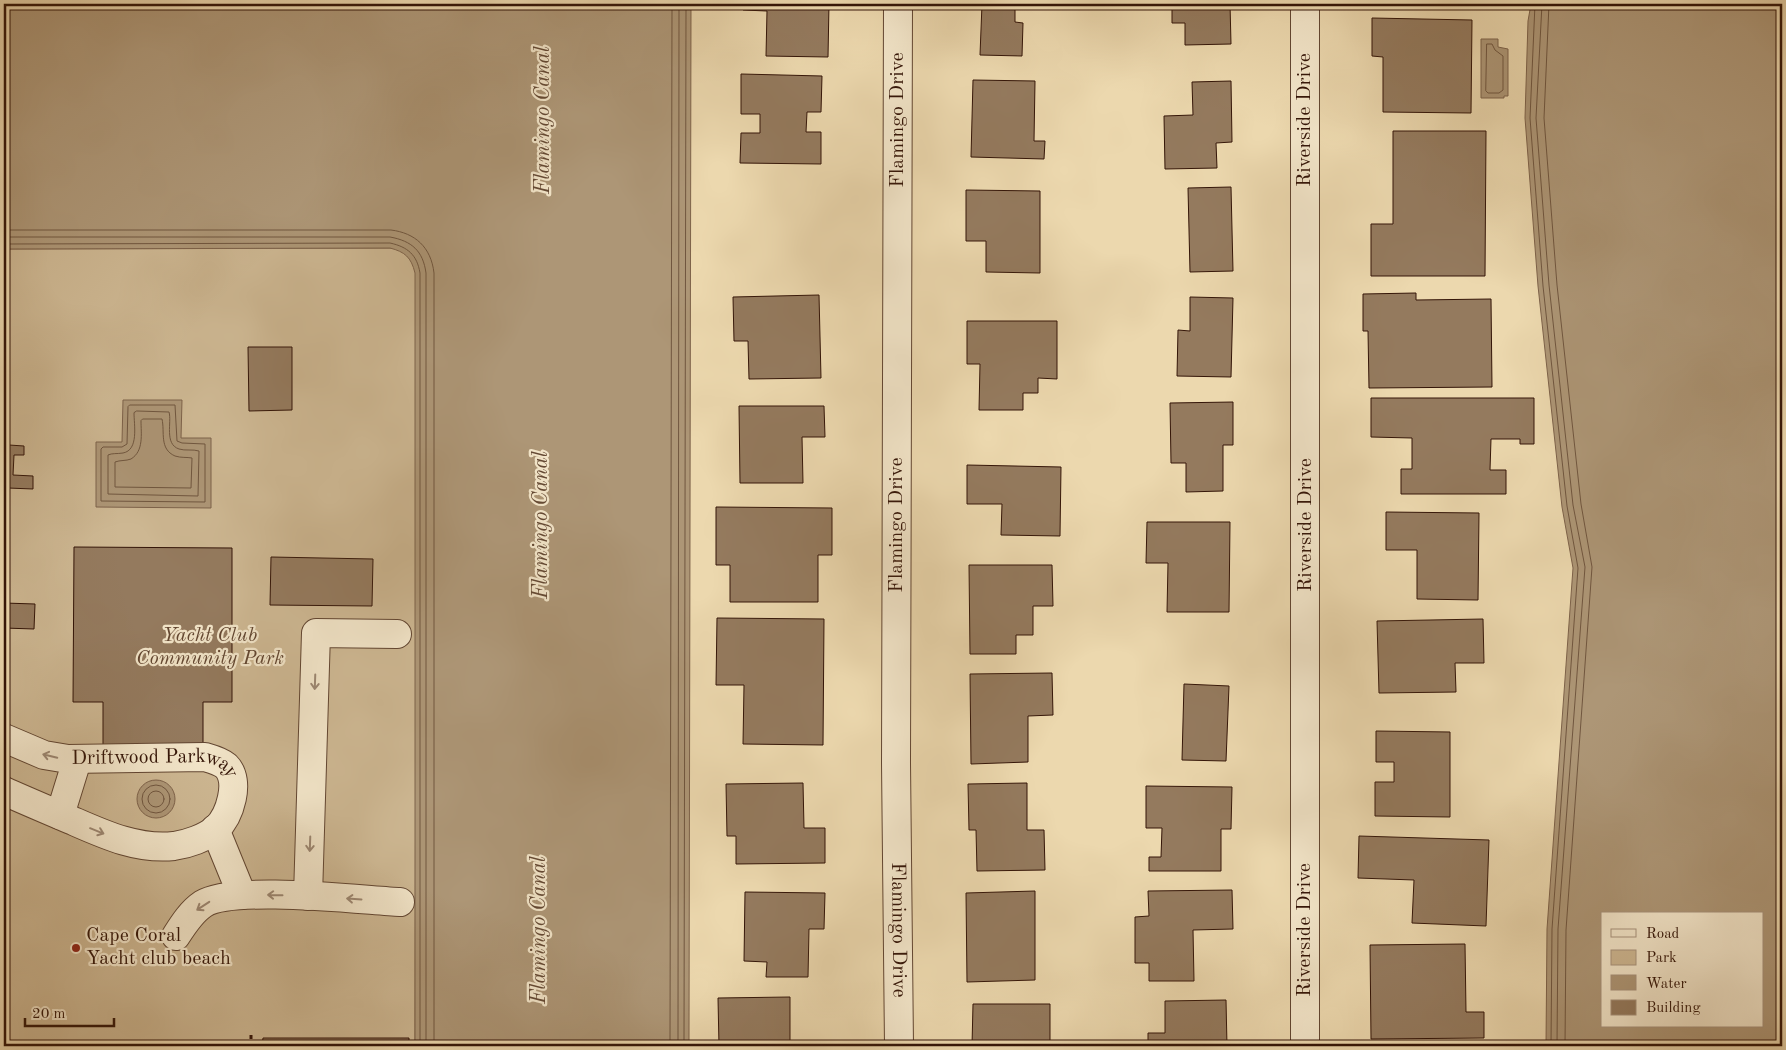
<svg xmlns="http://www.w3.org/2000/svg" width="1786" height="1050" font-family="'Old Standard TT',serif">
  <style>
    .green { fill: #cdb792; stroke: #80664d }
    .water { fill: #ad9676; stroke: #7d624a; fill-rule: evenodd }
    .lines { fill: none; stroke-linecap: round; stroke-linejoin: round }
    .shore { stroke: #70563f; stroke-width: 1 }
    .building { fill: #947a5e; stroke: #341508 }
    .minor-casing { stroke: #624632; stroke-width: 30 }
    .path { stroke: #341508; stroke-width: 3; stroke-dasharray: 4 2.5; stroke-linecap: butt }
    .minor { stroke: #f3e6ca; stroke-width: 28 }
    .oneway { stroke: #9d8873 }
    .poi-dot { fill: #8f2418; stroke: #f3e6ca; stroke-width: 2 }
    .labels { text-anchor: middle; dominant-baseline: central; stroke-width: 4.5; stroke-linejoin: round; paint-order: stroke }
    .street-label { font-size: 20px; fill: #341508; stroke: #f3e6ca }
    .park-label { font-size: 20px; font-style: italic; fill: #624631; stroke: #f3e6ca }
    .poi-label { font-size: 20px; fill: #341508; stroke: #f3e6ca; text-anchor: start }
    .water-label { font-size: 21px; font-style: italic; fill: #644934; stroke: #f3e6ca }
  </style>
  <rect width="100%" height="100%" fill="#ecd8ae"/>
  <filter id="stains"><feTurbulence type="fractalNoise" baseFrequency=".004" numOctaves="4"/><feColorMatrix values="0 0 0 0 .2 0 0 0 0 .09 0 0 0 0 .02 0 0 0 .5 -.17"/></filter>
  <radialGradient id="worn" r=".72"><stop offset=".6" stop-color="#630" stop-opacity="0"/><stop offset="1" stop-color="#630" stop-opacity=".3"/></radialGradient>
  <path class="green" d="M417,248L415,1046H4V249Z"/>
  <g class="water">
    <path d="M4,4H691L689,1046H415V273C411,257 405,252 390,248L4,249Z"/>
    <path d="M1531,4H1782V1046H1546L1547,929L1573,568L1562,507L1538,286L1525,118L1528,21ZM1602,914H1762V1026H1602Z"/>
    <path d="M1481,39H1498V47L1508,49V96H1504V98H1481Z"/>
    <path d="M123,400H182L181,438H211V508L96,507V442H122Z"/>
    <circle cx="156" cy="799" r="19"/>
  </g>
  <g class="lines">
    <g class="shore">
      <path d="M1535,4L1530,118L1543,286L1567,506L1578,568L1552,929L1551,1046"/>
      <path d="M1542,4L1536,118L1549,285L1573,505L1585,567L1558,929L1557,1046"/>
      <path d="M1549,4L1544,118L1557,285L1581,504L1592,567L1566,930L1565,1046"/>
      <path d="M1487,44H1492L1495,50L1503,56V90L1499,93H1488L1486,91Z"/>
      <path d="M4,230H391C415,233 431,247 434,273V1046"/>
      <path d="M4,237H390C412,241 423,251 426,273V1046"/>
      <path d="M4,244L390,243C408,247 417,255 420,273V1046"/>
      <path d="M130,405H175L177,441L182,443L205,444V502L101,501V449L103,447H122L127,444L128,407Z"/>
      <path d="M137,411L169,412C172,422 164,444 179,449C185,451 193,449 199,451L198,496L108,494V455C112,453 117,454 123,453C139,450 134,425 134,413Z"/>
      <path d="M143,419H162C165,432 159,449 175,456C181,458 187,457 192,458L191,488L115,487V462C120,460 126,461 131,459C144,451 141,434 141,421Z"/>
      <circle cx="156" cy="799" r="14"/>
      <circle cx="156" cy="799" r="8"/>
      <path d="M670,1046L672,4"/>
      <path d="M678,1046L679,4"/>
      <path d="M684,1046L686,4"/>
    </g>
  </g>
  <g class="building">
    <path d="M743,4H829L828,57L766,56L767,11L743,10Z"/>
    <path d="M966,4H1015V22L1023,23L1022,56L980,55L982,4Z"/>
    <path d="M1172,4H1230L1231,44L1185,45V23H1172Z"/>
    <path d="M1372,18L1472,20L1471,113L1383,112V57L1372,56Z"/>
    <path d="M741,74L822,76L821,112H807L806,132H821V164L740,163L741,133H760V114H741Z"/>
    <path d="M973,80L1035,81L1034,141H1045L1044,159L971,157Z"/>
    <path d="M1231,81L1232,142L1216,143L1217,168L1165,169L1164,116L1193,115L1192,82Z"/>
    <path d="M1393,131H1486L1485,276H1371V224H1393Z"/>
    <path d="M1231,187L1233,271L1190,272L1188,188Z"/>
    <path d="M966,190L1040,191V273L986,272V241H966Z"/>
    <path d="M1416,293V300L1491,299L1492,387L1369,388L1368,331H1363V294Z"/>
    <path d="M819,295L821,378L749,379L748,341H734L733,297Z"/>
    <path d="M1190,297L1233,298L1231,377L1177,376L1178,330L1190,331Z"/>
    <path d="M967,321H1057V379L1038,378V393H1023V410H979L980,364H967Z"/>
    <path d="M248,347H292V410L249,411Z"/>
    <path d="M1371,398H1534V444H1520V439H1491L1490,470H1506V494H1401V469H1412V438L1371,437Z"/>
    <path d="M1233,402V445H1223V491L1186,492V463H1171L1170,403Z"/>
    <path d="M739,406H824L825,437H802L803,483H740Z"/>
    <path d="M9,445L24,446V455H14L13,475L33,476V489L8,488Z"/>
    <path d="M967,465L1061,467L1060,536L1001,535L1002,504H967Z"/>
    <path d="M716,507L832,508V555H818V602H730V565H716Z"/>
    <path d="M1386,512L1479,513L1478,600L1417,599V550H1386Z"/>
    <path d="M1147,522H1230L1229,612H1167L1168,563H1146Z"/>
    <path d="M74,547L232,548V702H203V748H103V702H73Z"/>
    <path d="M271,557L373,559L372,606L270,605Z"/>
    <path d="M969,565H1052L1053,606H1033V635H1016V654H970Z"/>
    <path d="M4,603L35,604L34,629L4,628Z"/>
    <path d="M717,618L824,619L823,745L743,744L744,685H716Z"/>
    <path d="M1483,619L1484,663H1455L1456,692L1379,693L1377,621Z"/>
    <path d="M1052,673L1053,715L1028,716V762L971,764L970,674Z"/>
    <path d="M1184,684L1229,686L1226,761L1182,760Z"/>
    <path d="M1376,731L1450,732V817L1375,816V782H1394V762H1376Z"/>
    <path d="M803,783L804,828H825V863L736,864V836H727L726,784Z"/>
    <path d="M1027,783V830H1044L1045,870L977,871L976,830H969L968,784Z"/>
    <path d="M1146,786L1232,787L1231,829H1221V871H1149V857H1161L1162,828H1146Z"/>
    <path d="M1359,836L1489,840L1486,926L1412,923L1414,880L1358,878Z"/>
    <path d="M1232,890L1233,929L1193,930L1194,981H1149V963H1135V917L1149,916L1148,891Z"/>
    <path d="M1035,891V980L967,982L966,893Z"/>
    <path d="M745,892L825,893L824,929H809L808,977H766L767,962L744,961Z"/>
    <path d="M1465,944L1466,1012H1484V1038L1371,1039L1370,945Z"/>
    <path d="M790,997V1046H719L718,998Z"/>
    <path d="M1226,1000L1227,1046H1148V1033H1165V1001Z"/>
    <path d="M973,1004H1050V1043H1037V1046H972Z"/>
    <path d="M263,1038H409V1046H262Z"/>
  </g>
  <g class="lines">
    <defs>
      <g id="minor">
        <path id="s1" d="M898,4L896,763L899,1046"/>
        <path d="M1305,4V1046"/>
        <path id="s2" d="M4,738L44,755L68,759L205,757C212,759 220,761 226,766C241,781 230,816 216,829C205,838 188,844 174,846C137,850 103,834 71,820C48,810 26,801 4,791"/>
        <path d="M60,815L77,760"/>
        <path d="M215,829L242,895"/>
        <path d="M308,896L316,633L397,634"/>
        <path d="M176,936C183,925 191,912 203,904C232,885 361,900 400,902"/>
      </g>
    </defs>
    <use href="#minor" class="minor-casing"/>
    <path class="path" d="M251,1035V1046"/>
    <use href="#minor" class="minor"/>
  </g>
  <defs><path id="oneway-shaft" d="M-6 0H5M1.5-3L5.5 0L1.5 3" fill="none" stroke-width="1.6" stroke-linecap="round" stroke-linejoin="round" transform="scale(1.25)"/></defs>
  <g class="oneway">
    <use href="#oneway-shaft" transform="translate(315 682) rotate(92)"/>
    <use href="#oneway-shaft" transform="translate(50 756) rotate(-166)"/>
    <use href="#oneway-shaft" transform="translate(97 831) rotate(22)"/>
    <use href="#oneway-shaft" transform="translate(310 844) rotate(92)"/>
    <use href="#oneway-shaft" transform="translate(275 895) rotate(-179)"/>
    <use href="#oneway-shaft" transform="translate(354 899) rotate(-176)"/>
    <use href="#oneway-shaft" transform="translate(203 906) rotate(147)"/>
  </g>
  <circle class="poi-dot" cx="76" cy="948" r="5"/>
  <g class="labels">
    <g class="street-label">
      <text transform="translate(898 120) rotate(-90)">Flamingo Drive</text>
      <text transform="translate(1305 120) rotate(-90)">Riverside Drive</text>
      <text transform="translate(897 525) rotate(-90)">Flamingo Drive</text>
      <text transform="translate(1306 525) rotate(-90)">Riverside Drive</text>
      <text stroke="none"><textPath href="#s2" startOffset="156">Driftwood Parkway</textPath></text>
      <text stroke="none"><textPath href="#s1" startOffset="926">Flamingo Drive</textPath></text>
      <text transform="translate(1305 930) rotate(-90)">Riverside Drive</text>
    </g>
    <g class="park-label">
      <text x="210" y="636">Yacht Club<tspan x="210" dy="23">Community Park</tspan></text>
    </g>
    <g class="poi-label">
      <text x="86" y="936">Cape Coral<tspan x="86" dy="23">Yacht club beach</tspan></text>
    </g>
    <g class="water-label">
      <text transform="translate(543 120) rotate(-90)">Flamingo Canal</text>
      <text transform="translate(541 525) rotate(-90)">Flamingo Canal</text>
      <text transform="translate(539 930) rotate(-90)">Flamingo Canal</text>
    </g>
  </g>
  <rect width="1786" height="1050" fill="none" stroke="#ecd8ae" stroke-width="20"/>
  <rect x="5" y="5" width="1776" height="1040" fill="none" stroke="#341508" stroke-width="2.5"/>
  <rect x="10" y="10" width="1766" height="1030" fill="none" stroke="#341508"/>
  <rect x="1601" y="912" width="162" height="115" fill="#f3e6ca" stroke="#a7927c"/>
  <rect x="1611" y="929" width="25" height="8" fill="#f3e6ca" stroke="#a7927c"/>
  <text x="1646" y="938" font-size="15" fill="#341508">Road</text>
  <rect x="1611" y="950" width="25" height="15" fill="#cdb792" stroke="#a7927c"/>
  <text x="1646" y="962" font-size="15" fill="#341508">Park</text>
  <rect x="1611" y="975" width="25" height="15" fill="#ad9676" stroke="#a7927c"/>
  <text x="1646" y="988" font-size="15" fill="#341508">Water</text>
  <rect x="1611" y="1000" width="25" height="15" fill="#947a5e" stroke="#a7927c"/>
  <text x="1646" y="1012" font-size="15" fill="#341508">Building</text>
  <path d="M25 1018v8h89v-8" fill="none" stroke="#341508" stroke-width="2.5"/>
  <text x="32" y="1018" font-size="15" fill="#341508" stroke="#f3e6ca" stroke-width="4" paint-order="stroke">20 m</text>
  <rect width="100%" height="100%" filter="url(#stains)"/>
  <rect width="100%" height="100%" fill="url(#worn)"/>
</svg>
